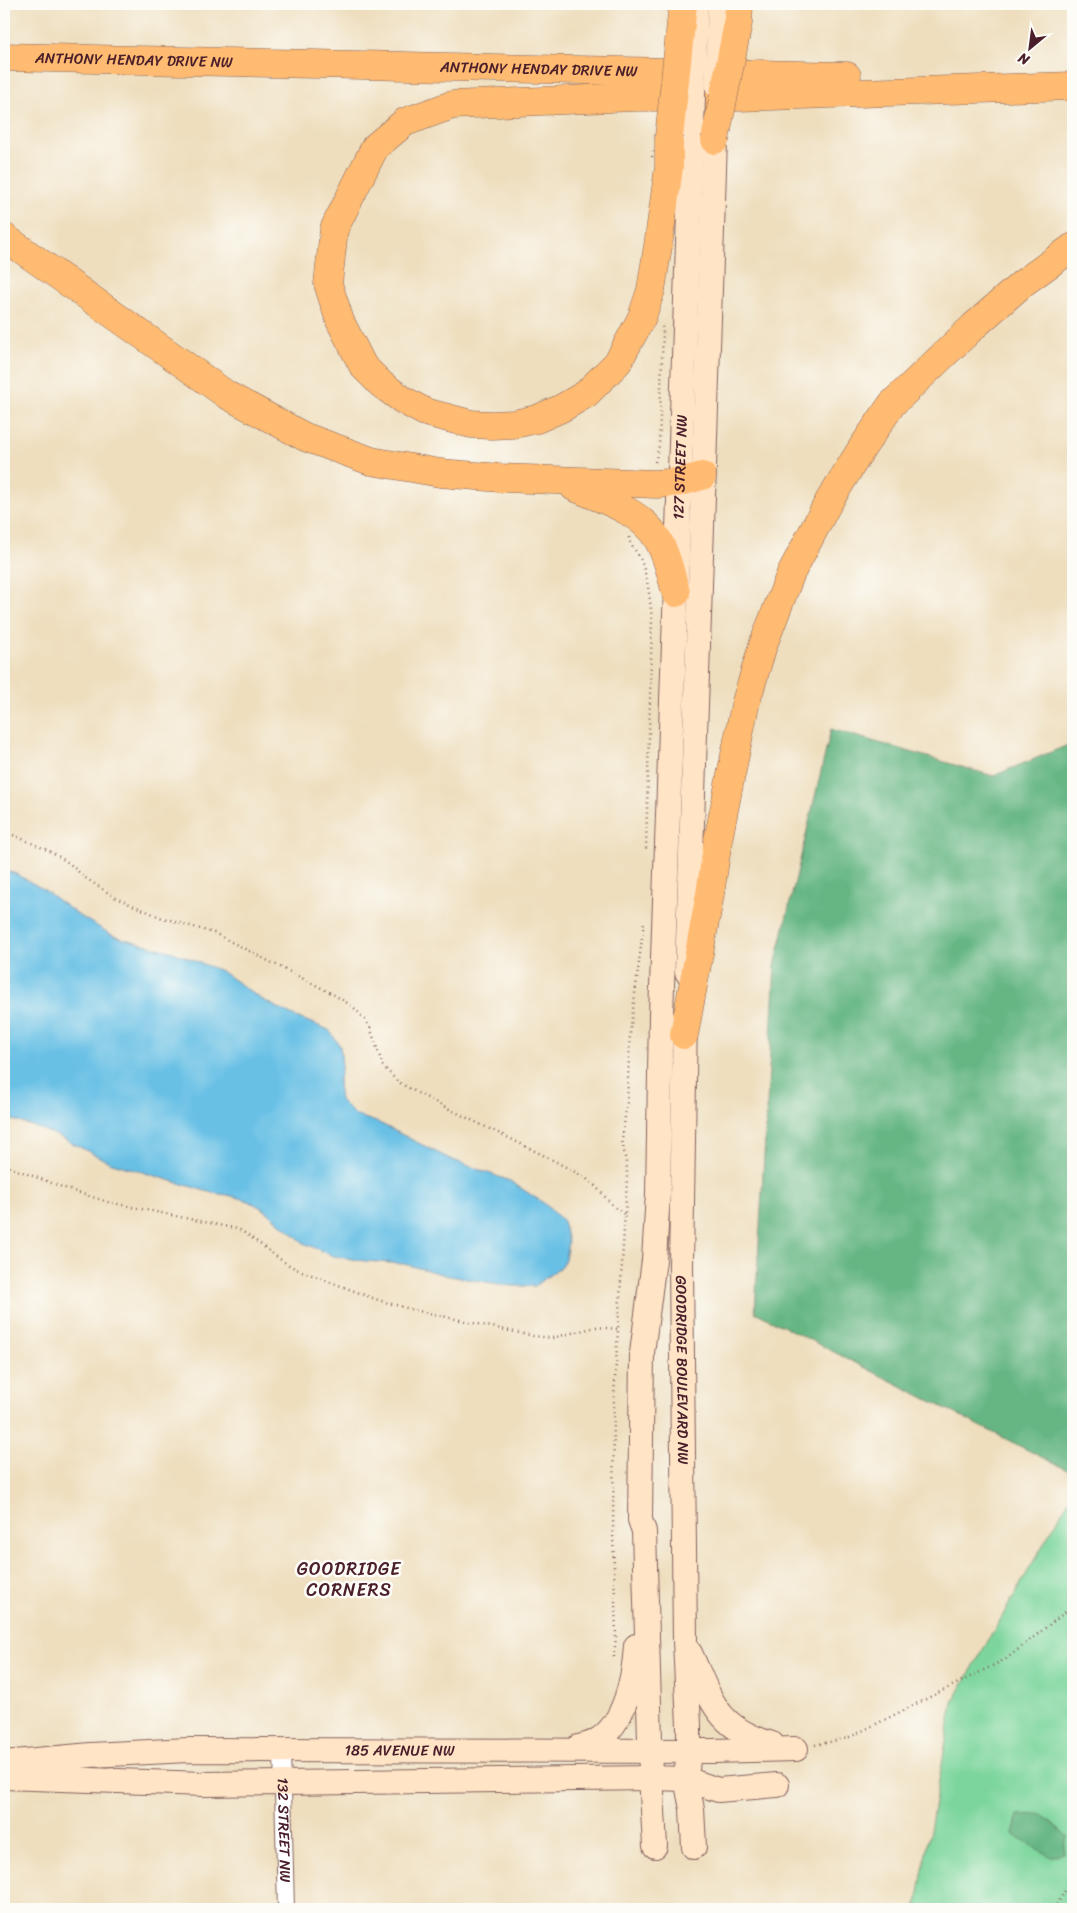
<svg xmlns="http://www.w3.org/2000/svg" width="1077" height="1913" font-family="Sriracha,sans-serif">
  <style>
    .green { fill: #7cd59b; stroke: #637a63 }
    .forest { fill: #65b683; stroke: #586a57 }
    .water { fill: #68c0e5; stroke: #597088 }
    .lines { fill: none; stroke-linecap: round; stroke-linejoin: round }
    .minor-casing { stroke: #83625e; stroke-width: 18 }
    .secondary-casing { stroke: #83625e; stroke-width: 26 }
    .motorway-casing { stroke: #83625e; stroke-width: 29 }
    .path { stroke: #83625e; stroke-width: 2.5; stroke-dasharray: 1 4; stroke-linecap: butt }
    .minor { stroke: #fff; stroke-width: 16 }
    .secondary { stroke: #ffe4c6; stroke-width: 24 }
    .motorway { stroke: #ffbb71; stroke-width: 28 }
    .secondary-bridge-casing { stroke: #83625e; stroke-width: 26; stroke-linecap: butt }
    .motorway-bridge-casing { stroke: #83625e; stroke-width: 29; stroke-linecap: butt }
    .path-bridge { stroke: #83625e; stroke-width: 2.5; stroke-dasharray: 1 4; stroke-linecap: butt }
    .secondary-bridge { stroke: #ffe4c6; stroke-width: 24 }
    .motorway-bridge { stroke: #ffbb71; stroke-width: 28 }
    .labels { text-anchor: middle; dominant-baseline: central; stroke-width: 5; stroke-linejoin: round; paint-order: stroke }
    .street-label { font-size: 15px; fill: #4a1f2b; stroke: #fdfcf7 }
    .quarter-label { font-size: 18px; letter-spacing: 1px; fill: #4a1f2b; stroke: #fdfcf7 }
  </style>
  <rect width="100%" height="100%" fill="#fdfcf7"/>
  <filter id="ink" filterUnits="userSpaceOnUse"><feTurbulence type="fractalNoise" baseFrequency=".02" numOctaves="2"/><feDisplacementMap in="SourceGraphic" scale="10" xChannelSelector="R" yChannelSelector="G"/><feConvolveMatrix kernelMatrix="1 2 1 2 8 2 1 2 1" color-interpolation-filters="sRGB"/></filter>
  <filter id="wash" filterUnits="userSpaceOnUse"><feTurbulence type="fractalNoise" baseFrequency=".0096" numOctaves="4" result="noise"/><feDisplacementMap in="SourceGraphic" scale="20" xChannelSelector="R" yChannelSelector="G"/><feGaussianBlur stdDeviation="1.12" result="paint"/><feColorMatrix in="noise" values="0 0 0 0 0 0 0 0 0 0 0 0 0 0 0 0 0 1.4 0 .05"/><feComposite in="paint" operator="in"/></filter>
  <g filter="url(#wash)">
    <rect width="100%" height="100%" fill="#eedebe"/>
    <path class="green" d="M1073,1493V1909H916L953,1702Z"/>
    <g class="forest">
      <path d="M831,729L993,776L1073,743V1473L755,1312L775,966Z"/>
      <path d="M1042,1814L1067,1836L1064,1853L1051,1857L1013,1834L1018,1815Z"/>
    </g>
    <path class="water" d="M4,871L14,873L43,889L78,915L114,936L173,952L221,971L261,999L291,1015L329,1030L340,1046L342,1065L338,1083L340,1100L355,1115L379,1123L450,1159L510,1181L545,1204L563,1221L568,1242L565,1260L560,1267L535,1286H512L449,1276L404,1264L365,1261L333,1256L304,1243L265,1210L249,1201L228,1195L212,1193L109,1162L58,1136L35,1127L4,1117Z"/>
  </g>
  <g filter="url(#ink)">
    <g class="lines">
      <defs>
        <g id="minor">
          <path id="s1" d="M282,1750L286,1909"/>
        </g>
        <g id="secondary">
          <path d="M687,972L715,140"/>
          <path id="s2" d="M685,1016L681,1265L685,1641L689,1725V1750L686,1779L692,1809L694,1847"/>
          <path d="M690,1653C712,1701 716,1728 772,1744"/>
          <path d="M578,1747C584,1746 591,1744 596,1741C625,1725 634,1677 636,1646"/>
          <path id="s3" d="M4,1763L91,1755L188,1750L712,1751L796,1749"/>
          <path d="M4,1777L204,1784L651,1778L686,1779L718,1790L777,1785"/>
          <path id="s4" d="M655,1846L651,1775L644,1531L640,1520L642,1353L654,1260L658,1193L661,1015L692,128"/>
        </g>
        <g id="motorway">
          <path id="s5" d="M4,57L847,76"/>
          <path d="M669,137V167L658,246L651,290L642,317L618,362L586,394L562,408L537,419L514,424L492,425L471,424L425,412L403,400L381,384L363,366L340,321L328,284L334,229L375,147L405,122L452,105L634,97H738L1073,86"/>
          <path d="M4,237L227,395L305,437L371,461L440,473L501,478L656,484L680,482L702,476"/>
          <path d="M574,487C603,500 639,510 657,538C667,555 671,574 676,593"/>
          <path d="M684,1035L710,894L718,840L745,705L763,645L791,573L829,501L862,448L892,404L974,326L1023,283L1073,247"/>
        </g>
      </defs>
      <use href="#minor" class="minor-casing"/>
      <use href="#secondary" class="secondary-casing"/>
      <use href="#motorway" class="motorway-casing"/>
      <g class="path">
        <path d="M655,462L659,446L663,331L662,326"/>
        <path d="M629,537C629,545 636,550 640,558C648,577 650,599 652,620L646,849"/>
        <path d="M4,831L52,852L70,864L84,877L116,898L160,917L214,933L331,993L352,1006L363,1017L370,1027L383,1066L398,1082C458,1116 522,1142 582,1176C600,1186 607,1204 624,1214"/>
        <path d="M4,1165L70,1190L108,1202L238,1229C259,1241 275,1258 296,1269L378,1300L410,1309L533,1336L552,1338L596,1327L618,1329"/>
        <path d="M614,1657L616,1636L613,1533L614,1396L627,1180V1168L622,1140L627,1102L630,1034L644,922"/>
        <path d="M815,1745L848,1738L1006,1659L1073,1606"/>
        <path d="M1054,1909L1073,1878"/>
      </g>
      <use href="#minor" class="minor"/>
      <use href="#secondary" class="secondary"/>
      <use href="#motorway" class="motorway"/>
      <defs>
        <g id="secondary-bridge">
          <path d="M717,85L720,4"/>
          <path d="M692,128L696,4"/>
        </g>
        <g id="motorway-bridge">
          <path d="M669,137L683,4"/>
          <path d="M715,140L738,23L739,4"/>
        </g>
      </defs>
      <use href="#secondary-bridge" class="secondary-bridge-casing"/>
      <use href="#motorway-bridge" class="motorway-bridge-casing"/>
      <path class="path-bridge" d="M652,157L653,150"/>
      <use href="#secondary-bridge" class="secondary-bridge"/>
      <use href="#motorway-bridge" class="motorway-bridge"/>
    </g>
  </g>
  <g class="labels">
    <g class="street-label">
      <text stroke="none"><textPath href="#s5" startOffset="130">ANTHONY HENDAY DRIVE NW</textPath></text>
      <text stroke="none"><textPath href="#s5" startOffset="535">ANTHONY HENDAY DRIVE NW</textPath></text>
      <text stroke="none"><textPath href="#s4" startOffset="1381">127 STREET NW</textPath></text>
      <text stroke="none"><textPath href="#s2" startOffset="354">GOODRIDGE BOULEVARD NW</textPath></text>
      <text stroke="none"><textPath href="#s3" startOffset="396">185 AVENUE NW</textPath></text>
      <text stroke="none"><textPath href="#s1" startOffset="80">132 STREET NW</textPath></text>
    </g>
    <g class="quarter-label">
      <text x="349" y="1569">GOODRIDGE<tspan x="349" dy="21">CORNERS</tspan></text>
    </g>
  </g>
  <rect width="1077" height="1913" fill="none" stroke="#fdfcf7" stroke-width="20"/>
  <g transform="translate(1030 48) rotate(209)" stroke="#fdfcf7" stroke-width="4" paint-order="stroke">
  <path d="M0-4L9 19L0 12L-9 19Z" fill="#4a1f2b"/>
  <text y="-8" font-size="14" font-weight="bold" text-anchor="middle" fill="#4a1f2b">N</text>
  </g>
</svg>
